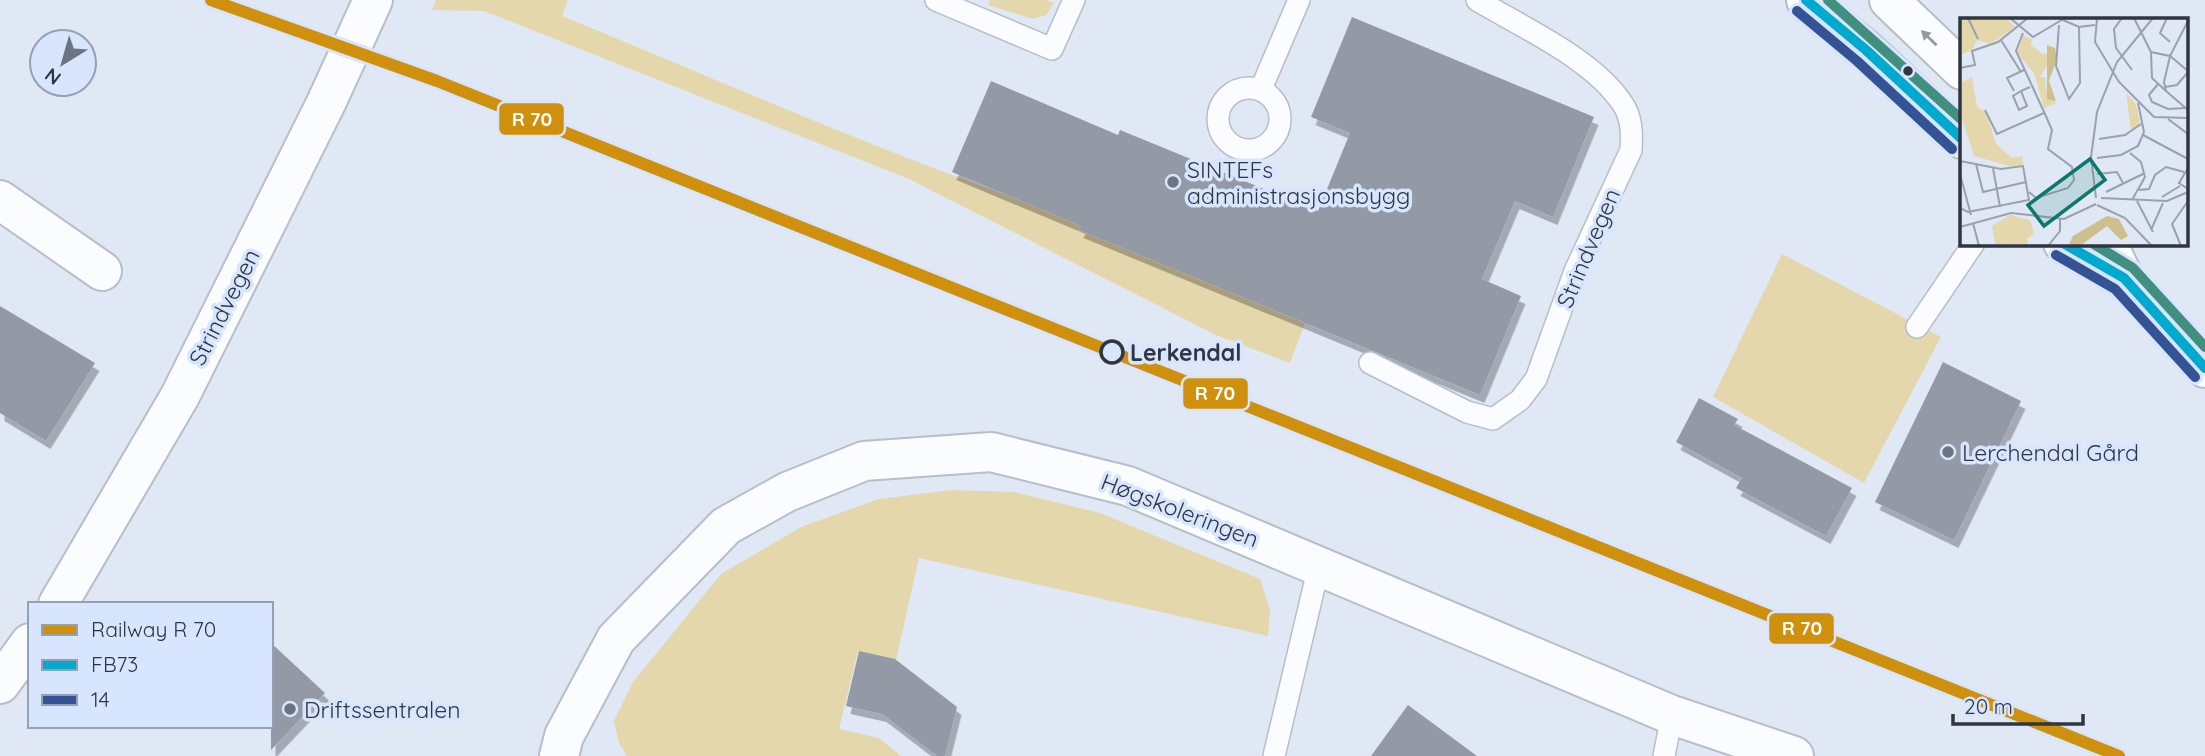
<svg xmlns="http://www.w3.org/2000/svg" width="2205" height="756" font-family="Quicksand,sans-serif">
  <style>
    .green { fill: #e5d7ac }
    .building { fill: #949aa5; filter: url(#shadow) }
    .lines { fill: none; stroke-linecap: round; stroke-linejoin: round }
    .service-casing { stroke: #b7bec9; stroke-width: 24 }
    .minor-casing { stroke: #b7bec9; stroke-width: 42 }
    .tertiary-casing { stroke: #b7bec9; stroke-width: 42 }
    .secondary-casing { stroke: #b7bec9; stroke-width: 42 }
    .service { stroke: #fafcfe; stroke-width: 21 }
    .minor { stroke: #fafcfe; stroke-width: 38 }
    .tertiary { stroke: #fafcfe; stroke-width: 38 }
    .secondary { stroke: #fafcfe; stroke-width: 38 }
    .bus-1-casing { stroke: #d7e6fe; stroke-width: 16 }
    .bus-2-casing { stroke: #d7e6fe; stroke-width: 16 }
    .bus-3-casing { stroke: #d7e6fe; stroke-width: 16 }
    .bus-1 { stroke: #00a9ce; stroke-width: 10 }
    .bus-2 { stroke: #335395; stroke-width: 10 }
    .bus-3 { stroke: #41907f; stroke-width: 10 }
    .rail-1-casing { stroke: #d7e6fe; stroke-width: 18 }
    .rail-1 { stroke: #cf900d; stroke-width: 12 }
    .oneway { fill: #9499a0 }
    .bus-dot { fill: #2f3642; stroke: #d7e6fe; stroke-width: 2.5 }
    .poi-dot { fill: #6d7481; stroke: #d7e6fe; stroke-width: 2.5 }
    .stop-dot { fill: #d7e6fe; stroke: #2f3642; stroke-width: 3.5 }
    .labels { text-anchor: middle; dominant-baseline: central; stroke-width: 7; stroke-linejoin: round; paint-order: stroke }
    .poi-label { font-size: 23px; fill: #2f3642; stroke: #d7e6fe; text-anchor: start }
    .street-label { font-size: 23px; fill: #2f3642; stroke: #d7e6fe }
    .stop-label { font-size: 23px; font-weight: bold; fill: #2f3642; stroke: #d7e6fe; text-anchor: start }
    .inset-road { fill: none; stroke: #99a1ad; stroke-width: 2 }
    .view { fill: #0f766e; fill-opacity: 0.15; stroke: #0f766e; stroke-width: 3.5 }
    .inset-edge { fill: none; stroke: #2f3642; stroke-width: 3.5 }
    .line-badge { stroke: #d7e6fe; stroke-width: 2.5 }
    .badge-label { font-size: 19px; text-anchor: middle; font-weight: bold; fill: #fff }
  </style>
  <defs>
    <filter id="shadow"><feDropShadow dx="4.5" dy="8" stdDeviation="0" flood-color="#0004"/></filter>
  </defs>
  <rect width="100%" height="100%" fill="#e0e8f5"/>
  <g class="green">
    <path d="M436,0H568L562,16C733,86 907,164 1083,221L1080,230L1305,323L1290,363L1216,335L909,179L484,11L432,10Z"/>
    <path d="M990,0H1046L1054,3L1046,15L1033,19L988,5Z"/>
    <path d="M1782,254L1941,337L1864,483L1713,397Z"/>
    <path d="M951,490L1014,492L1100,513L1260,579L1270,610L1268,636L919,558L896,660L858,651L839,729L879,738L901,756H627L619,743L614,721L633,682L721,574L801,527L879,499Z"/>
  </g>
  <g class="building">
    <path d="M1352,17L1594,117L1553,217L1515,201L1482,279L1521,296L1480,395L1079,230L1081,226L952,172L991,81L1118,135L1120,130L1318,211L1350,133L1311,117Z"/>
    <path d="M0,306L95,363L46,441L0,413Z"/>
    <path d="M1943,362L2021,401L1954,540L1875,502Z"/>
    <path d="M1699,398L1738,419L1734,425L1852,488L1826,536L1736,488L1742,478L1676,442Z"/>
    <path d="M271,643L325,693L271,750Z"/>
    <path d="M859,651L895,659L957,707L945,756H937L882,714L846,706Z"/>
    <path d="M1408,705L1477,756H1371Z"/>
  </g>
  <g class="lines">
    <defs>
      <g id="service">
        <path d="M936,0L1052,49L1074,0"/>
        <circle cx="1249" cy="119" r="31"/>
        <path d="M1261,89L1299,0"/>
        <path d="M1917,327L1974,243"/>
        <path d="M1370,363L1467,412L1493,419L1520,400L1536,379L1575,271L1631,150C1632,133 1632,117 1622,103C1592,58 1523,28 1477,0"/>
        <path d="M1274,756L1319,566"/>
        <path d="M1664,756L1672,715"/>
      </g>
      <g id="minor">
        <path d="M0,200L102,271"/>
        <path d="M559,756L564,736L616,639L726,526L787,492L864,461L991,452L1128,486L1672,715L1794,756"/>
      </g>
      <g id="tertiary">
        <path d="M58,604L180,396L327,101L373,0"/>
        <path d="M0,684L30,643"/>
      </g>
      <g id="secondary">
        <path d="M1806,0L1866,50L1962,139"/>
        <path d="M1889,0L1962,70"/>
        <path d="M2063,243L2124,278"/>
        <path d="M2107,243L2124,278L2205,368"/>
      </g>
    </defs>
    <use href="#service" class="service-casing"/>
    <use href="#minor" class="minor-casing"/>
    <use href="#tertiary" class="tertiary-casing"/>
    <use href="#secondary" class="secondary-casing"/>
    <use href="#service" class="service"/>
    <use href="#minor" class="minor"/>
    <use href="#tertiary" class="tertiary"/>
    <use href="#secondary" class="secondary"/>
    <defs>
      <g id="bus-1">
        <path d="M1806,0L1866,50L1962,139"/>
        <path d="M2063,243L2124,278L2205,368"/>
      </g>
      <g id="bus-2">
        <path d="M1797,11L1857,61L1952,149"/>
        <path d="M2056,255L2115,289L2195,377"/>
      </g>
      <g id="bus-3">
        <path d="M1828,0L1962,120"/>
        <path d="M2092,243L2133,268L2205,347"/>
      </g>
    </defs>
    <use href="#bus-1" class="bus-1-casing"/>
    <use href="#bus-2" class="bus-2-casing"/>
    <use href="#bus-3" class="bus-3-casing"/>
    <use href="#bus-1" class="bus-1"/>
    <use href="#bus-2" class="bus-2"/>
    <use href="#bus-3" class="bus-3"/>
    <defs>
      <path id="rail-1" d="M211,0L437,81L2119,756"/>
    </defs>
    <use href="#rail-1" class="rail-1-casing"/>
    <use href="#rail-1" class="rail-1"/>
  </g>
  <defs><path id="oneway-solid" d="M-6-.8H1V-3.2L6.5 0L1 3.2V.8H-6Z" transform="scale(1.75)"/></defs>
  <use class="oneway" href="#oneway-solid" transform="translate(1929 38) rotate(-136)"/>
  <circle class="bus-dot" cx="1908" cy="71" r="6"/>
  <g class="poi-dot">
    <circle cx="1173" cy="182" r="7"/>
    <circle cx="1948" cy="452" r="7"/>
    <circle cx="290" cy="709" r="7"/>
  </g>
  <circle class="stop-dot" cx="1112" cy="352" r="11"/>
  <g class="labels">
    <g class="poi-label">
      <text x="1187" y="169">SINTEFs<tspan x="1187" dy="26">administrasjonsbygg</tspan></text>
      <text x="1962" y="452">Lerchendal Gård</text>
      <text x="304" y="709">Driftssentralen</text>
    </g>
    <g class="street-label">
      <text transform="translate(1588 248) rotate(-67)">Strindvegen</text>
      <text transform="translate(224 307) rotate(-63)">Strindvegen</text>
      <text transform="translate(1180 510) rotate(21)">Høgskoleringen</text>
    </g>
    <g class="stop-label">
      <text x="1130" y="352">Lerkendal</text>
    </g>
  </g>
  <g transform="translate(1960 18)">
    <rect width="228" height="228" fill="#e0e8f5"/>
    <path d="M0,0H46L55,9L30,26L17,22L12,32L0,37ZM63,18L72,21L71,27L82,36L89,35L90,42L85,41L89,45L80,59H85L86,72L96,85L84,90L74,55L57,35ZM12,59L17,89L26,94L36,126L52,140L62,138L63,147L53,149L14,138L0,94V65ZM166,75L176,86L180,106L171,112ZM50,197L70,202L74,216L67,221L68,227L35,226L32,208Z" fill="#e5d7ac"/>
    <path d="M87,27L95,30L97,41L89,63L96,83L87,81ZM147,198L159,201L168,218L161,222L147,208L121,227L108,228L113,218Z" fill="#cebf8f"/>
    <path class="inset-road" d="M8,0L18,21M50,0L73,19L105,0M137,0L135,24L159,64L194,99L228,100M162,0L154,11L156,30L172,52M174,0L191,34L210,38L228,53M207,0L200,15L210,24M103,2L119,9L135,7M228,3L210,38L204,64L206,73L228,92M99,7L96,48L109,81L120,65L119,9M63,15L56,33L85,96M41,22L61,54M191,35L192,60L206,73M0,50L15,47L12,33L38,24L68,0M198,66L189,77L192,84L208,91L225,90M205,69L217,67L228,54M54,73L47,60L64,52M61,73L53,78L59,92L67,88L61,73L70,69M25,92L37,116L84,95M208,101L228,116M183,117L228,141M139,121L165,117L181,106M170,135L181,144L185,159L172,182M137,140L161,137L178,128L184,114L178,85M0,143L41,151L63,148L69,182L8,194L0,190M16,146L23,174L66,164M33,150L40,189M228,150L219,165L228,171M0,156L11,197M137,156L157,154L163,165M179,172L189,171L195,157L206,149L224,154M69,174L76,180L108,170L114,162L112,149L88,131L92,112L85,96M146,174L185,155M202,179L220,168M136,180L131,139L137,94L157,44L193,0M141,180L207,183L228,174M177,183L193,214M137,187L165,200L192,228M13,205L19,228M0,209L51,195L104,201L136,186M191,212L203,185M88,228L100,213V200M221,228L212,206L228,183"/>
    <path class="view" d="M130,141L145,162L84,208L68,187Z"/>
    <rect width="228" height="228" class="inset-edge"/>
  </g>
  <g class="line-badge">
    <rect x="498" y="102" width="67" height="34" rx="7" fill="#cf900d"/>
    <rect x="1182" y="377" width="67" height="33" rx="7" fill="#cf900d"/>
    <rect x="1768" y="612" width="67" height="33" rx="7" fill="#cf900d"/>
  </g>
  <g class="badge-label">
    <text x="532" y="126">R 70</text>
    <text x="1215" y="400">R 70</text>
    <text x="1802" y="635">R 70</text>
  </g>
  <rect x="28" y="602" width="245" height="126" fill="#d7e6fe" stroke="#94a0b3" stroke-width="2"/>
  <rect x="42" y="625" width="35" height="10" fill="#cf900d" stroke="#94a0b3" stroke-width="2"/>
  <text x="91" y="637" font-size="21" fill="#2f3642">Railway R 70</text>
  <rect x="42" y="660" width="35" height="10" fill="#00a9ce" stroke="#94a0b3" stroke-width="2"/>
  <text x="91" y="672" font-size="21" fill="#2f3642">FB73</text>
  <rect x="42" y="695" width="35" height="10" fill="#335395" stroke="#94a0b3" stroke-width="2"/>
  <text x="91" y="707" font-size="21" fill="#2f3642">14</text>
  <g transform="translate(63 63) rotate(217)"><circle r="33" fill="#d7e6fe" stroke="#94a0b3" stroke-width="2"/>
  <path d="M0-5L12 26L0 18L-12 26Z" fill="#6d7481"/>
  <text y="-10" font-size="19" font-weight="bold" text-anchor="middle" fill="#2f3642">N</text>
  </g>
  <path d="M1953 714v10h130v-10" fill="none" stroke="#2f3642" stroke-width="3.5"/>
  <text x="1964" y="714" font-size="21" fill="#2f3642" stroke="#d7e6fe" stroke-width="5" paint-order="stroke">20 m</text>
</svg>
